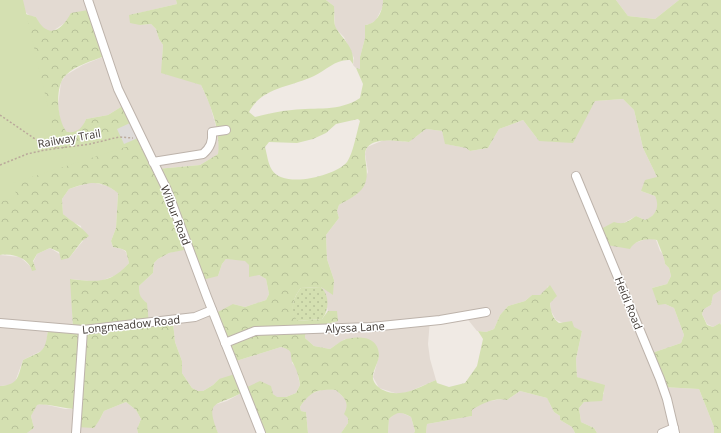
<svg xmlns="http://www.w3.org/2000/svg" width="721" height="433" font-family="'Open Sans',sans-serif">
  <style>
    .residential { fill: #e3dad2 }
    .grass { fill: url(#grass-dots) }
    .forest { fill: url(#forest-crowns); fill-rule: evenodd }
    .green { fill: #d4e0b1 }
    .parking { fill: #dedbd9 }
    .lines { fill: none; stroke-linecap: round; stroke-linejoin: round }
    .minor-casing { stroke: #bdb3ab; stroke-width: 10 }
    .path { stroke: #baa99b; stroke-width: 1.5; stroke-dasharray: 2 2; stroke-linecap: butt }
    .minor { stroke: #fff; stroke-width: 8 }
    .labels { text-anchor: middle; dominant-baseline: central; stroke-width: 3; stroke-linejoin: round; paint-order: stroke }
    .street-label { font-size: 11px; fill: #413a35; stroke: #fff }
  </style>
  <defs>
    <pattern id="grass-dots" width="8" height="8" patternUnits="userSpaceOnUse"><rect width="8" height="8" fill="#d4e0b1"/><path d="M2 2h.1M6 6h.1" fill="none" stroke="#b7c199" stroke-width="1.8" stroke-linecap="round"/></pattern>
    <pattern id="forest-crowns" width="20" height="18" patternUnits="userSpaceOnUse"><rect width="20" height="18" fill="#d4e0b1"/><path d="M2 6a3 3 0 1 1 6 0M12 15a3 3 0 1 1 6 0" fill="none" stroke="#b7c199"/></pattern>
  </defs>
  <rect width="100%" height="100%" fill="#f0eae4"/>
  <g class="residential">
    <path d="M12,0H176L177,4L130,15L140,25L151,24L156,29L159,39L163,45L162,60L201,85L210,105L220,141L218,154L200,165L157,169L124,105L108,115L86,119L83,127L75,133L67,132L61,127L58,106L61,82L66,75L83,65L105,56L66,22L53,31L48,32L41,28L36,17L30,16Z"/>
    <path d="M326,0H383V6L376,20L370,24L365,25V38L360,57V69L356,68L353,65L354,58L344,37L335,28L334,6Z"/>
    <path d="M616,0H679L655,19L628,16Z"/>
    <path d="M623,99L634,110L643,148L657,177L641,191L655,196L658,202L657,211L650,218L645,220L636,216L622,224L632,244L649,238L656,240L660,251L664,255L665,264L669,268L671,276L667,284L652,288L665,304L674,308L684,335L681,343L649,354L662,387L699,389L714,427V433H597L594,428L581,422L579,408L584,402L604,394V387L577,377L576,359L582,331L556,320L551,311L550,302L556,297L548,286L546,291L540,295H532L525,301L508,306L500,315L494,329L486,332L477,331L465,316L430,320L428,344L430,359L436,380L408,392L398,394L379,388L373,377L379,356L345,339L330,349L314,346L305,338V335L312,328L336,322L328,311L321,287L334,280L327,259L326,235L339,218L337,211L339,205L357,194L368,172L365,154L367,147L384,140L409,142L426,129L442,131L446,144L466,148L470,151L488,148L499,129L523,120L539,141L595,101Z"/>
    <path d="M91,182L108,186L118,193L116,228L111,241L113,247L122,249L126,252L129,263L119,274L98,282L71,279L73,329H48L46,346L43,350L23,360L15,382L10,385L0,386V255L20,257L31,267L37,254L50,248L66,258H69L83,241L81,226L72,222L63,214L62,199L69,189Z"/>
    <path d="M189,248L218,276L222,264L226,259L245,260L259,275L266,279L269,294L266,300L245,307L233,304V362L281,347L288,349L292,352V363L296,367L300,385L296,393L286,397H276L273,394L243,389L219,379L213,385L203,391H198L192,388L182,373V361L175,342L173,322L151,325L139,293V286L153,273L154,263L158,259L169,253Z"/>
    <path d="M721,290V325L720,323L713,327L707,324L702,314L704,309L711,305L713,295Z"/>
    <path d="M324,389L336,390L348,402V407L345,414L348,418V423L341,433H308L306,412L301,411L300,407L308,395Z"/>
    <path d="M520,391L547,398L554,412L560,416V420L572,427L575,433H426L427,424L472,416V410L484,402L502,399L507,400Z"/>
    <path d="M243,392L260,433H218L211,418V411L214,405L227,401Z"/>
    <path d="M126,402L136,410L141,419L137,429L138,433H27L34,428L31,416L36,405L43,404L65,409H76L97,422L100,419L104,411Z"/>
    <path d="M400,412L411,417L415,431L414,433H388L389,419L396,413Z"/>
  </g>
  <path class="grass" d="M321,287C330,296 329,310 322,319L297,321C289,312 293,297 301,288Z"/>
  <path class="forest" d="M0,0C14,10 20,13 36,17C47,39 61,32 71,13L88,10L105,56C92,61 76,65 66,75C54,85 57,122 67,132C77,133 82,129 86,119L108,115L124,105L157,169L200,165L218,154C221,131 211,106 201,85L161,73L163,45L159,39L156,29L151,24L140,25L130,23L129,15L177,4L176,0H326L334,6C335,12 333,23 336,28C343,40 355,47 353,64L350,60C336,59 326,70 314,76C291,87 262,87 249,112L255,117C267,114 280,111 292,110C316,107 339,112 360,98L363,84L356,68L360,69V57L365,38V25C377,24 383,11 383,0H616L628,16L655,19L679,0H721V290L713,295L711,305L704,309L702,314L707,325L713,327L720,323L721,325V433H714V427L699,389L662,387L649,354L681,343L684,335L674,308L665,304L658,305L652,288L667,284L671,276L669,268L665,264C664,255 660,249 657,240C647,238 635,240 630,249L607,245L599,230L614,222C624,225 627,222 636,216L645,220C656,216 660,206 655,196L641,191L645,180L657,177L643,148L634,110L623,99L595,101L573,143L539,141L523,120L499,129L488,148L470,151L466,148L445,144L442,131L426,129L409,142C397,141 364,135 365,156C366,167 369,176 364,186C359,195 347,200 339,205L337,211L339,218L326,235L327,259L334,280L333,295L321,287L301,288C293,297 289,312 298,321L322,319L328,311H337L338,321L312,328L305,335V338L314,346L330,349C335,346 340,341 346,339C360,336 378,336 379,355C379,362 372,371 373,379C374,384 379,388 383,390C401,399 419,387 436,380L437,383L449,387L465,383L477,366L483,339L478,331L486,332L494,329L500,315L508,306L525,301L532,295H540L550,285L557,296L550,303C551,311 552,318 559,323L572,321L574,327L582,331L576,359L577,377L605,385L602,401L584,402L579,408L581,422L594,428L597,433H575L572,427L560,420V416L554,412L547,398L520,391L507,400C495,397 481,404 472,410V416L427,424L426,433H414L415,431L411,417C401,412 398,411 389,419L388,433H341L348,423V418L344,414C350,402 345,399 336,390C317,389 311,391 300,407L301,411L306,412L308,433H260L243,392C217,407 204,398 218,433H138L137,429L141,419L136,410L126,402L104,411L100,419L94,428L76,427V409C63,409 49,403 37,405L31,416L34,428L27,433H0V386C19,385 18,376 23,360C44,350 45,353 48,329L73,328L70,279C96,282 111,284 129,263L126,251L122,249L113,247L111,241L116,228L118,193C99,179 90,182 69,189L62,199L63,214C72,222 81,226 89,236L82,241L69,258L61,260L59,252L50,248L37,254L33,261L36,270L32,271C29,258 12,253 0,255ZM358,119L360,121C357,131 353,154 347,162C336,176 283,189 272,170C268,164 267,154 265,147L269,142L297,143L313,139L326,133L336,124ZM189,249L202,280L218,276L222,264L226,259L245,261L249,265V277L259,275L266,279L269,294L266,300L245,307L233,304L214,314L233,362L281,347C296,351 288,354 293,363C297,370 299,377 300,385L296,393L286,397H277L273,394L271,386L260,381L243,389L235,374L219,379L213,385L203,391H198L192,388L182,373V361L175,342L173,322L149,324L147,303C140,298 139,294 139,286L153,273L154,263L158,259L169,253Z"/>
  <path class="green" d="M0,0H23L58,150L116,131L123,126L124,121L138,146L132,145L13,183L17,197L0,202Z"/>
  <path class="parking" d="M130,123L138,138L124,144L117,129Z"/>
  <g class="lines">
    <defs>
      <g id="minor">
        <path d="M88,0L118,89L167,190L207,297L261,433"/>
        <path d="M153,162L203,154C210,148 213,142 212,132L226,130"/>
        <path d="M576,176L660,379L667,399L675,433"/>
        <path d="M0,323L83,330L195,317L212,310"/>
        <path d="M225,343L255,331L371,327L440,320L486,312"/>
        <path d="M76,433L83,330"/>
        <path d="M662,433L674,428"/>
      </g>
    </defs>
    <use href="#minor" class="minor-casing"/>
    <g class="path">
      <path d="M0,115L41,143L57,148"/>
      <path d="M0,165L27,154L45,150L90,144L119,137L133,138"/>
    </g>
    <use href="#minor" class="minor"/>
  </g>
  <g class="labels">
    <g class="street-label">
      <text transform="translate(69 138) rotate(-10)">Railway Trail</text>
      <text transform="translate(176 215) rotate(69)">Wilbur Road</text>
      <text transform="translate(629 303) rotate(68)">Heidi Road</text>
      <text transform="translate(131 324) rotate(-6)">Longmeadow Road</text>
      <text transform="translate(355 327) rotate(-3)">Alyssa Lane</text>
    </g>
  </g>
</svg>
